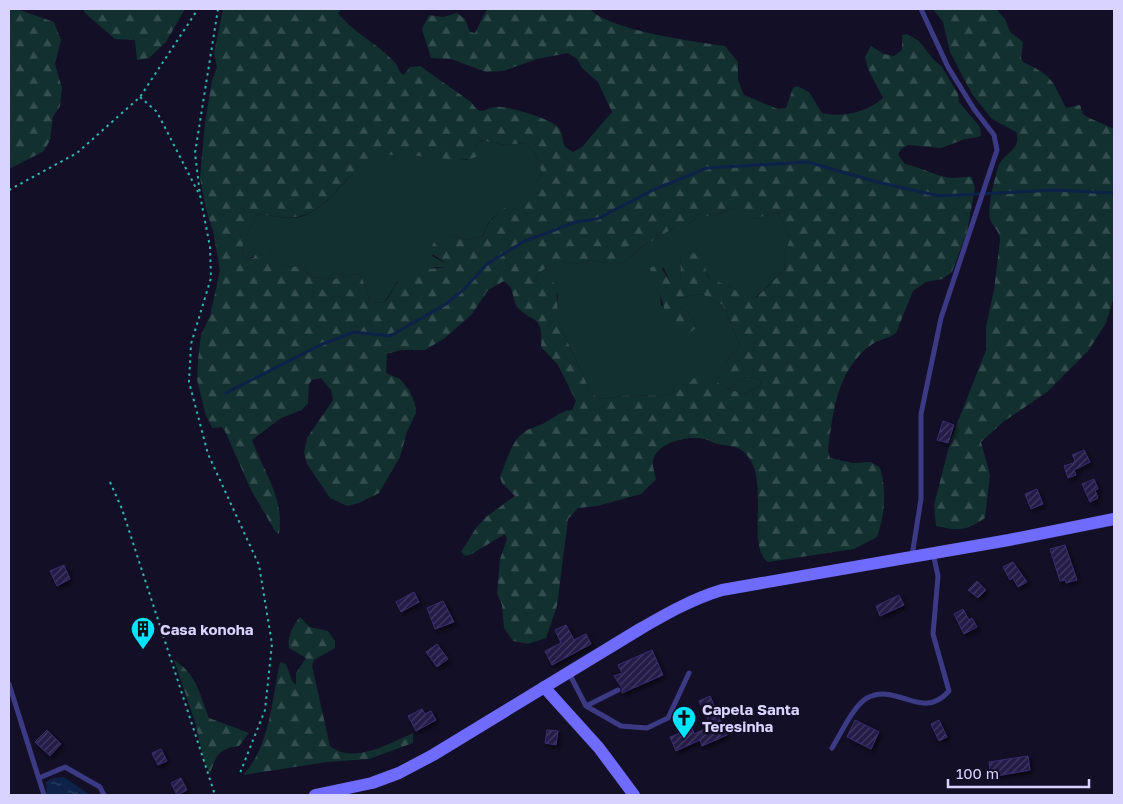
<svg xmlns="http://www.w3.org/2000/svg" width="1123" height="804" font-family="'Golos Text',sans-serif">
  <style>
    .grass { fill: #12302f }
    .forest { fill: url(#forest-firs); fill-rule: evenodd }
    .water { fill: url(#water-ripples) }
    .lines { fill: none; stroke-linecap: round; stroke-linejoin: round }
    .stream { stroke: #0c2248; stroke-width: 3 }
    .building { fill: url(#building-hatch); stroke: #3b2d73; filter: url(#shadow) }
    .path { stroke: #2fb8b0; stroke-width: 2; stroke-dasharray: 2.5 4; stroke-linecap: butt }
    .lane { stroke: #3d3a85; stroke-width: 5 }
    .secondary { stroke: #6f6bff; stroke-width: 12 }
    .labels { text-anchor: middle; dominant-baseline: central; stroke-width: 5; stroke-linejoin: round; paint-order: stroke }
    .poi-label { font-size: 15px; font-weight: bold; fill: #d9d4ff; stroke: #130f26; text-anchor: start }
  </style>
  <defs>
    <pattern id="forest-firs" width="22" height="20" patternUnits="userSpaceOnUse" patternTransform="scale(1.25)"><rect width="22" height="20" fill="#12302f"/><path d="M5 1l3.5 6h-7zM16 11l3.5 6h-7z" fill="#344d4e"/></pattern>
    <pattern id="water-ripples" width="26" height="14" patternUnits="userSpaceOnUse" patternTransform="scale(1.25)"><rect width="26" height="14" fill="#0c2248"/><path d="M2 4q2-2 4 0t4 0M15 11q2-2 4 0t4 0" fill="none" stroke="#2f4163"/></pattern>
    <pattern id="building-hatch" width="6" height="6" patternUnits="userSpaceOnUse" patternTransform="scale(1.25)"><rect width="6" height="6" fill="#241b47"/><path d="M-1 1l2-2M0 6l6-6M5 7l2-2" fill="none" stroke="#433b63"/></pattern>
    <filter id="shadow"><feDropShadow dx="2.5" dy="2.5" stdDeviation="2.5" flood-color="#0009"/></filter>
  </defs>
  <rect width="100%" height="100%" fill="#130f26"/>
  <g class="grass">
    <path d="M480,140L505,145L525,143L535,153L542,173C537,181 533,189 525,196C507,211 491,210 483,236L467,240L449,234L432,256L445,263L446,268L435,267L397,282L384,303L370,302L362,277L358,273L334,279L311,277L301,266L287,267L270,259L272,249L247,259C234,251 253,224 258,214C269,215 282,218 293,218C325,216 345,174 371,159C392,148 444,158 467,160L475,148L476,143Z"/>
    <path d="M732,208L741,211L753,219L778,212L790,239L783,257L786,261L784,270L755,298L741,296L729,286L719,284L710,279L705,270L680,253L681,278L675,286L671,283L663,267L652,283L660,295L661,305L696,328L693,318L678,304V298L702,294L723,305L740,346L724,364L733,380L749,377L759,379L761,383L759,387L744,394L724,387L703,373L675,392L665,396L631,395L600,399L591,393L558,321L556,307L558,297L552,282L539,285L536,276L547,267L561,261L581,264L589,260L614,264L624,262L642,246L660,237L677,225H687L699,216H713Z"/>
  </g>
  <g class="forest">
    <path d="M9,9H17L54,22L61,40L55,64L62,88L60,106L53,117L50,140L44,151L9,169Z"/>
    <path d="M83,9H185L166,42L149,58L137,60L135,40L115,39L85,13Z"/>
    <path d="M223,9H342L338,13C354,34 378,43 395,63C399,67 398,72 404,75L410,67L420,66L471,102C483,120 485,105 501,107C513,108 551,119 559,128C562,133 563,142 565,147L573,152L582,147L612,112L598,82L582,68L577,59L568,53L537,59L503,71L486,72L451,59L431,58L422,29L429,15L443,17L457,13L465,19L470,32L475,33L487,9H590C608,30 696,42 725,46L738,62V80L744,95L778,109L786,108L793,88L797,86L809,92L822,113C841,118 868,112 883,98L868,69L865,57L871,46L884,54L894,56L902,50V35L907,34L919,41L933,59L942,67L958,94L959,102L980,127L981,135L979,137L965,139L941,148L908,145L901,149L898,155L905,164C921,167 935,176 952,178C958,178 965,176 972,177L975,188L967,232L952,272L942,279L926,282L913,291L896,333C889,339 879,339 871,345C837,370 833,411 828,450L830,458L853,463L871,462L880,468C887,491 885,514 877,537L854,549L768,562C745,546 771,479 746,454C738,445 729,446 718,444C713,443 709,440 704,439C689,435 656,442 653,461C652,466 655,474 656,479L641,494L597,506L578,508L568,519L557,606L546,638L528,644L513,641L504,628L502,605L497,593L500,559L507,539L505,534L470,555L465,556L461,552L476,528L486,517L515,496L502,483L500,477C506,463 511,442 523,433C530,427 540,426 548,421C555,417 562,410 572,410L576,401L558,365L541,347C543,313 534,325 516,306L511,288L504,281L488,290L472,314L445,338L425,350H401L387,354L386,373L400,379L409,390L415,404L416,413L407,432L400,457L379,493L359,503L347,506L330,498L307,464L304,453L307,438L333,400L331,390L321,378L312,380L309,384L308,403L302,410L281,418L252,440C263,471 285,499 279,534L275,531L251,490L225,431L222,427L212,428L205,413L197,379L198,360L201,335L210,316L220,270L213,231L206,210L200,178L205,123L212,80L217,68L214,53ZM480,140L505,145L525,143L535,153L542,173C525,206 495,201 483,236L467,240L449,234H439L429,251L445,263V268C432,267 406,272 397,283C392,289 390,297 384,303L370,302L362,277L358,273L334,279L311,277L301,266L287,267L271,259L272,249L262,246L253,258L247,259C234,251 253,224 258,214C270,215 285,219 296,217C325,213 339,182 362,167C368,163 370,159 378,157C410,148 449,167 476,157L479,152L475,148L476,143ZM732,208L753,219L778,212L790,239L783,257L786,261L784,270L756,298C742,296 741,293 730,287C714,278 705,285 705,260L688,249L680,253L681,278L675,285L671,283L659,264L650,268L652,283L660,295L672,332L688,334L696,328L693,318L678,304V298L702,294L723,305L740,346L724,364L721,373L733,380L749,377L759,379L761,383L759,387L744,394L724,387L703,372L675,392L665,396L631,395L600,399L591,393L558,321L556,285L552,281L539,285L536,276L547,267L561,261L581,264L589,260L614,264L624,262L642,246L660,237L677,225H687L699,216H713Z"/>
    <path d="M933,9H996L1005,19L1010,32L1023,42L1021,58L1023,62C1054,77 1051,79 1066,108L1080,105L1083,114L1087,117L1114,129V297L1106,323L1088,351L1047,392L1003,422L981,442L990,475L985,518C966,531 959,531 936,526L934,505L951,439L986,350V327L994,290L1000,240C1000,231 993,227 990,219C987,210 995,175 999,165C1005,152 1022,149 1016,132L992,119L972,94L950,52L943,22Z"/>
    <path d="M300,617L310,627L328,631L335,641V648L314,660L312,666L330,746C353,765 390,743 413,733V743L369,759L327,762L243,775C270,747 272,699 280,662L286,664L292,681L296,685V673L306,658L289,648C287,637 293,625 300,617Z"/>
    <path d="M174,660C196,673 200,695 209,718L249,733L239,746C218,749 217,755 210,773L204,761L195,722Z"/>
  </g>
  <path class="water" d="M64,777L90,795H47L46,782L54,778Z"/>
  <g class="lines">
    <path class="stream" d="M226,393L320,345L354,332L390,336L446,304L465,288L487,264L525,241L576,222L597,219L653,190L707,168L808,162L877,182L939,196L1054,190L1114,193"/>
  </g>
  <g class="building">
    <path d="M943,421L954,425L948,443L937,440Z"/>
    <path d="M1084,450L1090,462L1074,470L1076,475L1068,478L1064,466L1073,463L1075,460L1072,455Z"/>
    <path d="M1094,479L1098,489L1095,490L1098,498L1090,502L1082,484Z"/>
    <path d="M1037,489L1043,504L1031,509L1025,494Z"/>
    <path d="M1065,545L1077,580L1066,583L1065,580L1060,581L1050,549Z"/>
    <path d="M1013,562L1027,582L1018,587L1013,578L1010,580L1003,567Z"/>
    <path d="M64,565L70,579L57,586L50,571Z"/>
    <path d="M977,581L986,590L978,598L968,590Z"/>
    <path d="M414,592L419,602L401,612L396,602Z"/>
    <path d="M899,595L904,605L880,616L876,606Z"/>
    <path d="M443,601L454,622L435,629L427,608Z"/>
    <path d="M963,609L969,620L972,618L977,627L964,634L954,614Z"/>
    <path d="M566,625L574,640L586,634L591,644L552,665L545,651L561,643L555,630Z"/>
    <path d="M437,644L448,659L437,667L426,652Z"/>
    <path d="M652,650L663,675L622,693V688L614,676L622,673L618,665Z"/>
    <path d="M710,696L727,735L702,746L700,740L676,751L670,737L692,728L694,734L711,726L699,701Z"/>
    <path d="M422,709L425,714L431,711L436,720L416,731L408,716Z"/>
    <path d="M855,720L879,732L871,749L847,737Z"/>
    <path d="M939,720L947,737L939,741L931,724Z"/>
    <path d="M47,730L61,744L50,756L35,742Z"/>
    <path d="M547,730L558,731L556,745L545,743Z"/>
    <path d="M161,749L167,761L158,765L152,753Z"/>
    <path d="M1028,756L1030,770L991,777L989,762Z"/>
    <path d="M181,778L187,790L177,795L171,783Z"/>
  </g>
  <g class="lines">
    <g class="path">
      <path d="M218,9L195,153L200,195L210,247L211,278L191,344L189,382L208,454L259,565L272,644L265,710L240,773"/>
      <path d="M140,97L157,112L198,192"/>
      <path d="M9,190L77,153L140,97L198,9"/>
      <path d="M110,482L122,509L215,795"/>
    </g>
    <g class="lane">
      <path d="M912,556L921,499V414L941,318L997,150L994,135L974,109L948,67L921,9"/>
      <path d="M569,673L586,706L621,726L647,728L668,718L689,673"/>
      <path d="M9,684L44,795"/>
      <path d="M586,706L618,690"/>
      <path d="M832,748C840,735 854,705 867,698C897,682 922,722 949,691L933,634L938,576L933,553"/>
      <path d="M39,778L65,767L100,787L104,795"/>
    </g>
    <g class="secondary">
      <path d="M544,687L599,748L634,795"/>
      <path d="M315,795L372,783L399,773L433,755L640,629C666,614 692,599 722,590L1009,540L1114,519"/>
    </g>
  </g>
  <defs>
    <symbol id="building-pin" viewBox="-11 -11 22 30"><path d="M0 17L-7.5 6A9.5 9.5 0 1 1 7.5 6Z" fill="#00e5ff" stroke="#130f26"/><path d="M-4-6H4V6H1V3H-1V6H-4ZM-2.5-4.3h1.7v1.8h-1.7ZM.8-4.3h1.7v1.8H.8ZM-2.5-1h1.7V.8h-1.7ZM.8-1h1.7V.8H.8Z" fill="#111"/></symbol>
    <symbol id="church-pin" viewBox="-11 -11 22 30"><path d="M0 17L-7.5 6A9.5 9.5 0 1 1 7.5 6Z" fill="#00e5ff" stroke="#130f26"/><path d="M-1.2-6h2.4v3.5h3.3v2.4h-3.3V6h-2.4V-.1h-3.3v-2.4h3.3Z" fill="#111"/></symbol>
  </defs>
  <g fill-rule="evenodd">
    <use href="#building-pin" x="129" y="615" width="28" height="38"/>
    <use href="#church-pin" x="670" y="704" width="28" height="38"/>
  </g>
  <g class="labels">
    <g class="poi-label">
      <text x="160" y="629">Casa konoha</text>
      <text x="702" y="709">Capela Santa<tspan x="702" dy="17">Teresinha</tspan></text>
    </g>
  </g>
  <rect width="1123" height="804" fill="none" stroke="#d9d4ff" stroke-width="20"/>
  <path d="M948 779v8h141v-8" fill="none" stroke="#d9d4ff" stroke-width="2.5"/>
  <text x="956" y="779" font-size="15" fill="#d9d4ff" stroke="#130f26" stroke-width="4" paint-order="stroke">100 m</text>
</svg>
